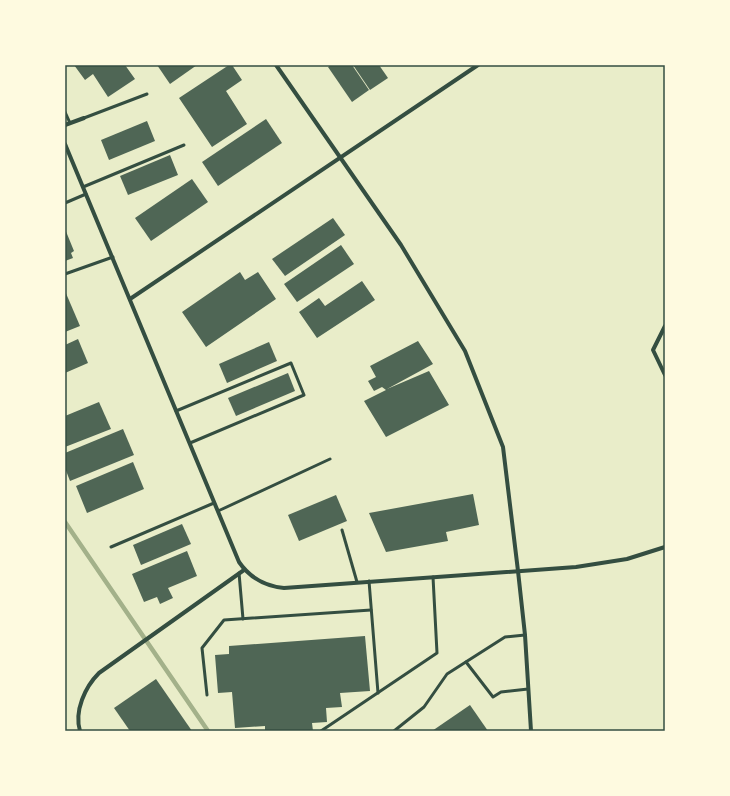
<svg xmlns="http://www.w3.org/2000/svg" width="730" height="796" font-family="Ubuntu,sans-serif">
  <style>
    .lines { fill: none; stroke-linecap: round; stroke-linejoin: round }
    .stream { stroke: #a3b18a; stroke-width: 4.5 }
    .building { fill: #4f6655 }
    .service { stroke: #344e41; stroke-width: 3 }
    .minor { stroke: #344e41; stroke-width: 4 }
    .neatline { fill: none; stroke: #344e41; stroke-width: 1.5 }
  </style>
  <rect width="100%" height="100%" fill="#e9edc9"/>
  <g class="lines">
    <path class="stream" d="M65,522L208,731"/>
  </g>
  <g class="building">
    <path d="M74,65H125L135,79L108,97L93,74L85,80Z"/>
    <path d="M157,65H197L170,84Z"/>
    <path d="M229,65H232L242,80L226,91L247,124L212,147L179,98Z"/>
    <path d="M331,65H352L369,90L352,102L328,67Z"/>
    <path d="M353,65H379L388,78L370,90Z"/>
    <path d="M266,119L282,143L218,186L202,162Z"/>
    <path d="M147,121L155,141L109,160L101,140Z"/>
    <path d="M170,155L178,175L128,195L120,176Z"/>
    <path d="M192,179L208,202L151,241L135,218Z"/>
    <path d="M333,218L345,235L285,276L272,259Z"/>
    <path d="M65,229L74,251L71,253L73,258L65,261Z"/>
    <path d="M341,245L354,264L297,302L284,284Z"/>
    <path d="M240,272L245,280L258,272L276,299L206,347L182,312Z"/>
    <path d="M362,281L375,300L317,338L299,312L319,298L325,306Z"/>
    <path d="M65,291L80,326L65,332Z"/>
    <path d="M78,339L88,363L65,373V345Z"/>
    <path d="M418,341L433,364L387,389L429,371L449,405L386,437L364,401L386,390L382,387L374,391L368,381L376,377L370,366Z"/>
    <path d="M269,342L277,361L227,383L219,364Z"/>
    <path d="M288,373L295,391L236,416L228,398Z"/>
    <path d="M99,402L111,429L65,447V416Z"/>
    <path d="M123,429L134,455L70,481L65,468V453Z"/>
    <path d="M133,462L144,489L87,513L76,486Z"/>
    <path d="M473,494L479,525L446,532L448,541L386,552L369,513Z"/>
    <path d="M336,495L347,521L299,541L288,515Z"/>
    <path d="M182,524L191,544L141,565L133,545Z"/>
    <path d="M187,551L197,576L168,588L173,598L160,604L157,597L144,602L132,574Z"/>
    <path d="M365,636L370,691L340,693L342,707L326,708L327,722L312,723L313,731H265V726L235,728L232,692L218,693L215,655L229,654V646Z"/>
    <path d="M156,679L192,731H130L114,708Z"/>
    <path d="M470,705L488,731H432Z"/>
  </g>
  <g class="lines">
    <g class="service">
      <path d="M65,112L70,123"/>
      <path d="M84,118L147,94"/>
      <path d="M83,187L184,145"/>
      <path d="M65,203L86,194"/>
      <path d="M65,274L113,257"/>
      <path d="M176,411L291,363L304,395L190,443"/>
      <path d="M218,511L330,459"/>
      <path d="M342,530L357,582"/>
      <path d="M111,547L214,503"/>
      <path d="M239,573L243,619"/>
      <path d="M369,581L378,693"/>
      <path d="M466,662L493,697L501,692L528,689"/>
      <path d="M207,695L202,648L224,620L371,610"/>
      <path d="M321,731L437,653L433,577"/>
      <path d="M394,731L424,707L447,674L505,637L525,635"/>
    </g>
    <g class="minor">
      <path d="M276,65L401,245L465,351L503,447L518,571L525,635L531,731"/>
      <path d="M65,125L84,118"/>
      <path d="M65,144L239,562C250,578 264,586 284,588L576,567L627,559L665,547"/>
      <path d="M130,299L478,65"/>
      <path d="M665,326L653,350L665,375"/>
      <path d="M80,731C74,711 85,687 99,673L244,570"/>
    </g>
  </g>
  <rect width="730" height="796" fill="none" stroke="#fefae0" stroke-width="132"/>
  <rect x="66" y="66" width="598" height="664" class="neatline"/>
</svg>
